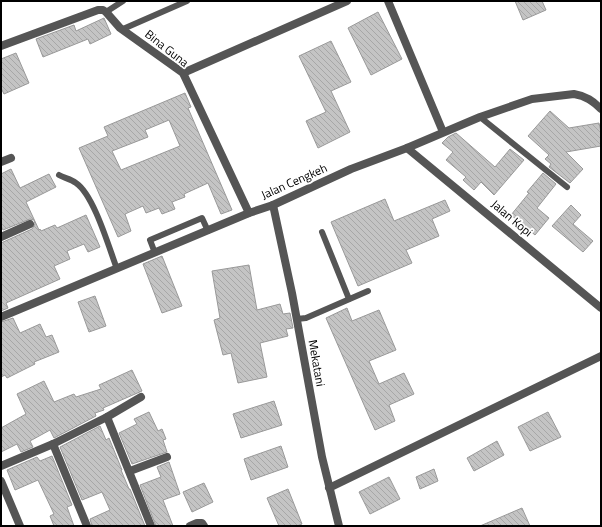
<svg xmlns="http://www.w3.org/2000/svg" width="602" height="527" font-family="'Titillium Web',sans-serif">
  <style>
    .building { fill: url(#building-back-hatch); stroke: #999; fill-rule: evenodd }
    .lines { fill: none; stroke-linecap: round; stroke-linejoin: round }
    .lane { stroke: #555; stroke-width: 6 }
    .street { stroke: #555; stroke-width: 8 }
    .labels { text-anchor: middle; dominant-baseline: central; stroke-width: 3.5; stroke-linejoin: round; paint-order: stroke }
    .street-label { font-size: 12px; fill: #000; stroke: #fff }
  </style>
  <defs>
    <pattern id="building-back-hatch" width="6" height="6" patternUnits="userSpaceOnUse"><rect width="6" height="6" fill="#c4c4c4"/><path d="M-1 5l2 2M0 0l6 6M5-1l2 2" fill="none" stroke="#a7a7a7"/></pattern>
  </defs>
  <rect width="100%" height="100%" fill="#fff"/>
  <g class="building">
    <path d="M515,1H542L546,10L523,20Z"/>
    <path d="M378,12L402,59L371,75L348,28Z"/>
    <path d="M104,18L111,34L90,44L88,39L43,57L36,39L74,25L76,31Z"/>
    <path d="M331,41L351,82L331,91L350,132L318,148L306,121L326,112L299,56Z"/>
    <path d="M16,53L29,83L4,94L1,88V59Z"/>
    <path d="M185,93L191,107L188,108L232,210L221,214L208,183L184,194L185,197L172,202L175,209L162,214L159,208L146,213L143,206L125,214L131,231L118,237L79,148L108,136L104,127ZM169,120L180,146L121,170L112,151L148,137L145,130Z"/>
    <path d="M550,111L569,128L599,123L601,132V146L566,152L583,169L570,183L549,167L551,164L545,159L549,155L528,136Z"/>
    <path d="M456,133L495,167L510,149L524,160L494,195L481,182L474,190L463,180L466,177L446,160L453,152L442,143L448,137Z"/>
    <path d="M11,169L20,188L49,174L56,187L26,202L39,230L40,229L41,231L55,225L57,228L86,215L100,247L88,252L84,244L67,251L70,259L54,266L60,279L6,303L8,308L1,311V243L32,229L35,224L34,220L30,219L3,230L1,226V174Z"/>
    <path d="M543,173L556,184L537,208L549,218L535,235L511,215L529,193L527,192Z"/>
    <path d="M385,199L394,221L445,200L450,211L432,219L439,236L406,250L412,263L358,286L331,222Z"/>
    <path d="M571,205L581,215L573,224L593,241L583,252L552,226Z"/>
    <path d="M162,256L182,306L162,313L143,264Z"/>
    <path d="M249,265L257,310L280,304L283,314L290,313L293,328L286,329L288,336L260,343L267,377L238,383L231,353L223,355L214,320L220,318L212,271Z"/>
    <path d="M95,296L106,326L89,332L78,302Z"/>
    <path d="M347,308L352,321L379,310L396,350L369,361L379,384L404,373L414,394L389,405L395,421L375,430L326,318Z"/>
    <path d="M13,318L20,333L40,324L46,337L52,335L59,352L34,362L35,364L7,378L5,375L1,377V322Z"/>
    <path d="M132,370L142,391L103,408L104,410L95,413L96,416L54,438L50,430L30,441L33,447L21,452L17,444L1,452V428L26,414L17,394L44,381L54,402L74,394L76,397L101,389L99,385Z"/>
    <path d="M274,401L282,425L241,438L233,414Z"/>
    <path d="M149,412L158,431L162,429L166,439L163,440L167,452L132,464L119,433L137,424L134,419Z"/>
    <path d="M548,412L561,437L530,451L518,427Z"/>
    <path d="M100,426L106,440L109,438L122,470H121L129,489H130L145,526H92L90,519L110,510L102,492L82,500L60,447Z"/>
    <path d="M497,441L504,455L474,471L467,458Z"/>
    <path d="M281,446L288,467L251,480L244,459Z"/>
    <path d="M52,456L72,505L67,507L74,526H54L50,516L54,514L38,480L15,490L7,470L37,457L40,461Z"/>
    <path d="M169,462L180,494L163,500L173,526H156L140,485L161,477L157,467Z"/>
    <path d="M434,469L438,481L420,489L416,477Z"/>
    <path d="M389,477L400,499L370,514L359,492Z"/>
    <path d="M204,483L213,502L192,512L183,492Z"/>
    <path d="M288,489L302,524L297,526H279L267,498Z"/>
    <path d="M522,508L530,526H480Z"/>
  </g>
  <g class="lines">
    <g class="lane">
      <path d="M106,12L123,1"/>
      <path d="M123,29L187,1"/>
      <path d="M480,117L567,187"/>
      <path d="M59,175C64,178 71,179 76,183C94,195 109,248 117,269"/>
      <path d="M322,232L349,299"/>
      <path d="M155,253L150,240L202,218L208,231"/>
      <path d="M297,319L306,318L368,291"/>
    </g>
    <g class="street">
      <path d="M388,1L443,132"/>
      <path d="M1,46L98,10H103L106,12L120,28L183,73L249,213"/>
      <path d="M183,73L347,1"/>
      <path d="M407,148L601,308"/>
      <path d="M1,162L11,158"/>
      <path d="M273,205L292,293L322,457L339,526"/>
      <path d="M1,237L30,224"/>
      <path d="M1,317L249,213L273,205L351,169L407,148L480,117L532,99L574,94C586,96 593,101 601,109"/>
      <path d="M107,417L151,526"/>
      <path d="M53,444L87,526"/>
      <path d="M1,466L53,444L107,417L141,397"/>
      <path d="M130,471L167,457"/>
      <path d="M1,481L20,526"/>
      <path d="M329,488L601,356"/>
      <path d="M190,526L197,523H202L204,526"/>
    </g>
  </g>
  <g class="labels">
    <g class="street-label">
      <text transform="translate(167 48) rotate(38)">Bina Guna</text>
      <text transform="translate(294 181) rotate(-24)">Jalan Cengkeh</text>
      <text transform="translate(512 218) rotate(40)">Jalan Kopi</text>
      <text transform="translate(317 363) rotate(80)">Mekatani</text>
    </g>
  </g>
  <rect width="602" height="527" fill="none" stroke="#000000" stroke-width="4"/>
</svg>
